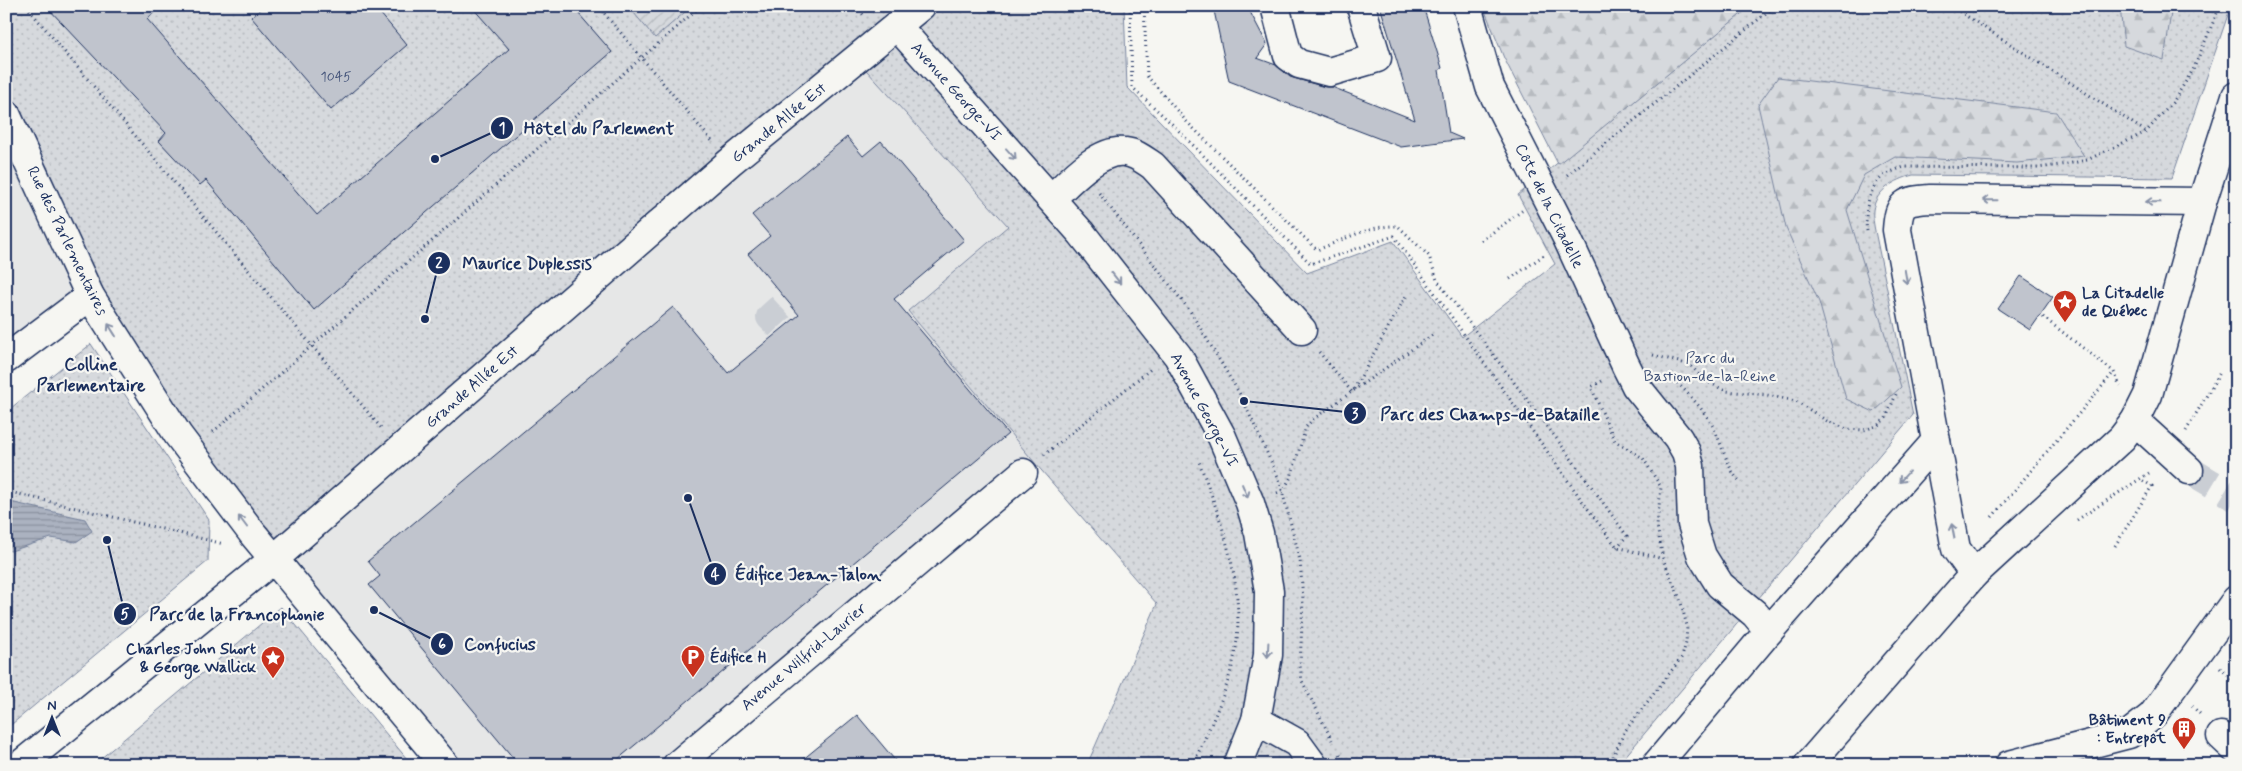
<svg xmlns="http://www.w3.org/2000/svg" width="2242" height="771" font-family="Mynerve,sans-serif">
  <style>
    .built { fill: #e6e7e7 }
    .grass { fill: url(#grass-dots); stroke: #78849e }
    .forest { fill: url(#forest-firs); stroke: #78849e }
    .garden { fill: url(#garden-furrows); stroke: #78849e }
    .water { fill: url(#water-rules); stroke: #717e99 }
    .building { fill: #c0c4cd; stroke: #1b2f5e }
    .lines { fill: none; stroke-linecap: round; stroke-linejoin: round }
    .minor-tunnel { stroke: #caced4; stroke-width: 28; stroke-dasharray: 28 14; stroke-linecap: butt }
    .minor-casing { stroke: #1b2f5e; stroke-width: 31 }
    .major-casing { stroke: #1b2f5e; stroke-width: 31 }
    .path { stroke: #1b2f5e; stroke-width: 3; stroke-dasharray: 1 4; stroke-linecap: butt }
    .minor { stroke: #f6f6f2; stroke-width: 28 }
    .major { stroke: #f6f6f2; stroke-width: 28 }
    .oneway { stroke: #8892a8 }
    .labels { text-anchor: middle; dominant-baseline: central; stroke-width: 4.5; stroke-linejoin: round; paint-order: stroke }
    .number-label { font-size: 14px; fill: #44547a }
    .street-label { font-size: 16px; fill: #1b2f5e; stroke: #f6f6f2 }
    .poi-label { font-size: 16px; font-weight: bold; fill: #1b2f5e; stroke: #f6f6f2; text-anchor: start }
    .park-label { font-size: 16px; fill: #405177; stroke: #f6f6f2 }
    .neighbourhood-label { font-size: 18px; font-weight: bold; fill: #1b2f5e; stroke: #f6f6f2 }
    .leader { fill: none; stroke: #1b2f5e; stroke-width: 2 }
    .callout-dot { fill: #1b2f5e; stroke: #f6f6f2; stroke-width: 2 }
    .mark-label { font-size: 15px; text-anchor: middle; font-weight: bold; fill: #fff }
    .callout-label { font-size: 18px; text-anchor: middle; font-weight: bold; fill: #1b2f5e; stroke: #f6f6f2; stroke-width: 4.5; stroke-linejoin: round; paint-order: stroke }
  </style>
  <defs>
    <pattern id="grass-dots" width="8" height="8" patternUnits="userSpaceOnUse" patternTransform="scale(1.25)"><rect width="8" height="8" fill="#d6d9dd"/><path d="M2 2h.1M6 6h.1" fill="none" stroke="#b7bbc0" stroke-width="1.8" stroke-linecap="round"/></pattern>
    <pattern id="forest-firs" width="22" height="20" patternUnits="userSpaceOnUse" patternTransform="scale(1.25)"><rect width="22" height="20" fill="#d6d9dd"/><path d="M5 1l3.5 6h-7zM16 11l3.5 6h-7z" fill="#b7bbc0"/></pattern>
    <pattern id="garden-furrows" width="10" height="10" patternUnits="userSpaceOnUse" patternTransform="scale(1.25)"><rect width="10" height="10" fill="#d6d9dd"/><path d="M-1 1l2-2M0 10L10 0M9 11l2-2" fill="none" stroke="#b7bbc0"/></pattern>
    <pattern id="water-rules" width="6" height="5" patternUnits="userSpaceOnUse" patternTransform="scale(1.25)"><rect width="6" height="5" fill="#abb2c0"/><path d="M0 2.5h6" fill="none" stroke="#8a919f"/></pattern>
  </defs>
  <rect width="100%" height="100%" fill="#f6f6f2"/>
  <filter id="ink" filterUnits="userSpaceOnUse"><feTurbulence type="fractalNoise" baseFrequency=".02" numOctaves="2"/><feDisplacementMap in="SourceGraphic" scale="10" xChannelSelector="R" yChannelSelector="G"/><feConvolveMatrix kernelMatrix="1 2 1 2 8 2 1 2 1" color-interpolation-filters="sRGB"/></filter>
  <g filter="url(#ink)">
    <g class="built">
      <path d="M857,60L1008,226L908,311L1035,463L677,765H445L274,559Z"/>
      <path d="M6,114L90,296L6,359Z"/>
    </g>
    <g class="grass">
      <path d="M13,6H1124L1127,87L1307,273L1393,241L1462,337L1555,264L1518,195L1751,6H2231L2172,178L1913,175C1895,180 1876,190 1873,210C1872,216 1874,225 1875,231L1913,415L1618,765H1087L1157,604L1035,463L908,311L1008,226L857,60L274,559L90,296L6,114V12Z"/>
      <path d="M91,344L209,520L208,561L6,729V412Z"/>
      <path d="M281,607L412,765H93Z"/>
    </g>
    <g class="forest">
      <path d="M1483,6H1751L1558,164L1504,58Z"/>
      <path d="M2120,6H2172L2164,60L2124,46Z"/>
      <path d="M1778,77L2056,112L2084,156L2017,163L1895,157L1864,175L1847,210L1901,387L1874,412L1846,399L1819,302L1786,228L1758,105Z"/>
    </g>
    <path class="garden" d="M628,6H692L655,38Z"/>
    <path class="water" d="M6,501L85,519L92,531L76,542L51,538L11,551L6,550Z"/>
    <g class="building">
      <path d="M46,6H161L147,19L317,215L509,49L471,6H572L612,52L314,310L206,180L200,185L159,141L166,133Z"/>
      <path d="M264,6H374L407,45L331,110L251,17Z"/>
      <path d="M1213,6H1247L1267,44L1257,58L1276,65L1290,77L1325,87H1332L1415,120L1380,6H1423L1442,68L1439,70L1449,133L1463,139L1401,147L1229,81Z"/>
      <path d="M847,137L863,156L881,141L964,240L894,299L1008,434L611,765H519L369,585L380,576L368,561L673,307L728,373L799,315L748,254L770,236L752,215Z"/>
      <path d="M2021,276L2053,297L2030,330L1998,309Z"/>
      <path d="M857,715L899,765H796Z"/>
    </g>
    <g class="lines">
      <g class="minor-tunnel">
        <path d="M781,307L770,317L782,329"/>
        <path d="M2189,470L2236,498"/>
      </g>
      <defs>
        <g id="minor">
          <path d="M1275,6L1288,56L1299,64L1329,72L1377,58L1361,6"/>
          <path d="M1467,6L1490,87L1567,238L1626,366L1636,386L1678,438L1686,452L1690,466L1692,524L1702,556L1720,585L1755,614L1769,631"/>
          <path d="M897,26L1082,234L1178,356L1222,437L1250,503L1259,533L1269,591L1268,655L1256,720L1238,765"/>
          <path d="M6,114L90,296L178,435L253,534L445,765"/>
          <path d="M1051,199C1068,183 1099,148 1125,152C1136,153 1144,160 1153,166L1302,330"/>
          <path d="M6,359L90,296"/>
          <path d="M2135,421L2189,470"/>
          <path d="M1936,441L1956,549L1974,574"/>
          <path d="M1256,720L1297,743L1313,765"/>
          <path d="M2221,736L2236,750"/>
          <path d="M677,765L1023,473"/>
          <path d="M1656,765L1769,631L1936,441L1897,230C1899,202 1904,201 1930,199L2202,202"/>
          <path d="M1808,765L1974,574L2122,438L2135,421L2148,395L2202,202L2236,96"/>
          <path d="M2009,765L2129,734L2152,716L2236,600"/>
        </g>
        <path id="major" d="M20,765L274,559L730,162L921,6"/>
      </defs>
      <use href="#minor" class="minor-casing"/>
      <use href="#major" class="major-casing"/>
      <g class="path">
        <path d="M26,6L382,429"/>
        <path d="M598,6L712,141"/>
        <path d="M856,6L865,17"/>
        <path d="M1130,6L1132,87L1171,123L1311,264L1394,236L1593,516L1617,547L1663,559"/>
        <path d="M1144,6L1147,76L1187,122L1317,250C1343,240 1370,225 1398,226L1429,256L1437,280L1568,454L1627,536L1617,547"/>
        <path d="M1951,6L2145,131"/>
        <path d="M6,12L13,6"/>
        <path d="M603,12L610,6"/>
        <path d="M1567,175L1775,6"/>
        <path d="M1099,193L1190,311L1241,396L1279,479L1300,559L1303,600L1300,665L1302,681L1332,740"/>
        <path d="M1867,231C1864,215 1868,192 1879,180C1886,173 1895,170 1904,167L2037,168L2068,164L2087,160L2146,132L2173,102L2193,70L2220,6"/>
        <path d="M1481,241L1523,210"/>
        <path d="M1510,279L1544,255"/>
        <path d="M2043,317L2114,372L2120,386"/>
        <path d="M1319,352L1352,392"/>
        <path d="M1653,355L1690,365L1706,381L1726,391L1767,395L1796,401L1827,421L1847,429L1864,430L1877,426L1886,418L1897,392"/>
        <path d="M1670,376C1685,390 1700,405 1711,423C1720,437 1728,472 1740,481"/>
        <path d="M1602,381L1591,387L1615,441L1643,458L1661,487L1657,526L1663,559L1680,599L1687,626L1686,643L1682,657L1625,731L1609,765"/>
        <path d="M1354,389L1407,294"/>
        <path d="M2186,431L2221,371"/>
        <path d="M213,432L701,6"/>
        <path d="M1044,455L1152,368"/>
        <path d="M6,491L224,544"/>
        <path d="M1277,493L1283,491L1291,477L1306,427L1312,420L1435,333"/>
        <path d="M1992,517L2114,372"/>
        <path d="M2077,520L2149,473"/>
        <path d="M2115,546L2152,486L2140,479"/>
        <path d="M2220,668L2236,684"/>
        <path d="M2192,706L2202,716"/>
        <path d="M1340,754L1347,765"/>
        <path d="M1193,765C1208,730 1226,696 1234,658C1248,594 1222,521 1199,462"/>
      </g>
      <use href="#minor" class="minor"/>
      <use href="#major" class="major"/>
    </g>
    <defs><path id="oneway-shaft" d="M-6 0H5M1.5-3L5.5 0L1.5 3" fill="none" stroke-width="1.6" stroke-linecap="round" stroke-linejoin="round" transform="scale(1.25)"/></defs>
    <g class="oneway">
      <use href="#oneway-shaft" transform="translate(1011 154) rotate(48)"/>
      <use href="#oneway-shaft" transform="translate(1990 200) rotate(-179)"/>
      <use href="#oneway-shaft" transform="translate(2153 202) rotate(-179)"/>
      <use href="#oneway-shaft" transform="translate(1906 277) rotate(80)"/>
      <use href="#oneway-shaft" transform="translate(1116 278) rotate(52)"/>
      <use href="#oneway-shaft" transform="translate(112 330) rotate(-122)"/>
      <use href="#oneway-shaft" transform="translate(1904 477) rotate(132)"/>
      <use href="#oneway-shaft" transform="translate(1245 491) rotate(67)"/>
      <use href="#oneway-shaft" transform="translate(243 522) rotate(-127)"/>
      <use href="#oneway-shaft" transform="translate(1953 531) rotate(-101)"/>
      <use href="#oneway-shaft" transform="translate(1268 650) rotate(93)"/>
    </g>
  </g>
  <defs>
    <symbol id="sight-pin" viewBox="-11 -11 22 30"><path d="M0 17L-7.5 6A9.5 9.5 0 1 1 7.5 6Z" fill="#c8321e" stroke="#f6f6f2"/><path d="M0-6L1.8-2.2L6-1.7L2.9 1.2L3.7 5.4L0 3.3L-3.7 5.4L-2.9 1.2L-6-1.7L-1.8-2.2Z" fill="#fff"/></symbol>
    <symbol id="parking-pin" viewBox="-11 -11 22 30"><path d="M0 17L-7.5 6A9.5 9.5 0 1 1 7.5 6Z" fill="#c8321e" stroke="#f6f6f2"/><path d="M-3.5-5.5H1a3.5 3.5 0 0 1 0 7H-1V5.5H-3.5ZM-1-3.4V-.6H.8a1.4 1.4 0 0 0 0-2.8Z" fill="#fff"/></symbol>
    <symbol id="building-pin" viewBox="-11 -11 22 30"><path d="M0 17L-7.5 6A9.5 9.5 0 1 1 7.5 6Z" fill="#c8321e" stroke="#f6f6f2"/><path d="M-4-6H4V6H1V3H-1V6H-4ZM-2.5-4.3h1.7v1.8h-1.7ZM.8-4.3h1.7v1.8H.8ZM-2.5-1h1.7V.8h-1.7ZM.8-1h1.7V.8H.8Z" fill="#fff"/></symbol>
  </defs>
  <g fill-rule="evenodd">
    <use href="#sight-pin" x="2051" y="288" width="28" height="38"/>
    <use href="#parking-pin" x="679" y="643" width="28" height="38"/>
    <use href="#sight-pin" x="259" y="644" width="28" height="38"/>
    <use href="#building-pin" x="2170" y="715" width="28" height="38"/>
  </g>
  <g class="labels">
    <g class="number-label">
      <text x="336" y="77">1045</text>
    </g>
    <g class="street-label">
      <text transform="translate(956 92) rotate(48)">Avenue George-VI</text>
      <text transform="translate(779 123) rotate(-39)">Grande Allée Est</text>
      <text transform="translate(1549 206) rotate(64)">Côte de la Citadelle</text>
      <text transform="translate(67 241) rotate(64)">Rue des Parlementaires</text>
      <text transform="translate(472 387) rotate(-41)">Grande Allée Est</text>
      <text transform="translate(1204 410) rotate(62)">Avenue George-VI</text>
      <text transform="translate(804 657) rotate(-40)">Avenue Wilfrid-Laurier</text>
    </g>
    <g class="poi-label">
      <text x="2082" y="293">La Citadelle<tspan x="2082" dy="18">de Québec</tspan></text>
      <text x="256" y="649" text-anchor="end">Charles John Short<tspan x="256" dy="18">&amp; George Wallick</tspan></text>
      <text x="710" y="657">Édifice H</text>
      <text x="2166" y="720" text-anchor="end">Bâtiment 9<tspan x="2166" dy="18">: Entrepôt</tspan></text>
    </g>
    <g class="park-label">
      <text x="1710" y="358">Parc du<tspan x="1710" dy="18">Bastion-de-la-Reine</tspan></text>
    </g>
    <g class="neighbourhood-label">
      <text x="91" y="365">Colline<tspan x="91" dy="21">Parlementaire</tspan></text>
    </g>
  </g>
  <path class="leader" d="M435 159L502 128M425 319L439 263M1244 401L1355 413M688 498L715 574M107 540L125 614M374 610L442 644"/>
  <g class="callout-dot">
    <circle cx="435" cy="159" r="5"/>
    <circle cx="425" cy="319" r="5"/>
    <circle cx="1244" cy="401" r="5"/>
    <circle cx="688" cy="498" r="5"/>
    <circle cx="107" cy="540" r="5"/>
    <circle cx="374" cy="610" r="5"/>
    <circle cx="502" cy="128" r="12"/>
    <circle cx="439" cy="263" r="12"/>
    <circle cx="1355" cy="413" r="12"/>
    <circle cx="715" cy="574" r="12"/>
    <circle cx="125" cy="614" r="12"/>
    <circle cx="442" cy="644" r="12"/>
  </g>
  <g class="mark-label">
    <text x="502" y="133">1</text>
    <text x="439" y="268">2</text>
    <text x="1355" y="419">3</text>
    <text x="715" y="579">4</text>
    <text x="125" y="619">5</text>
    <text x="442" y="649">6</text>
  </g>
  <g class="callout-label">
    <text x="599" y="134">Hôtel du Parlement</text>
    <text x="527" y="269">Maurice Duplessis</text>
    <text x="1490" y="420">Parc des Champs-de-Bataille</text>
    <text x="808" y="580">Édifice Jean-Talon</text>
    <text x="237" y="620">Parc de la Francophonie</text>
    <text x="500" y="650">Confucius</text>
  </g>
  <rect width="2242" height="771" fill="none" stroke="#f6f6f2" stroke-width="25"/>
  <rect x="12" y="12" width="2217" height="746" fill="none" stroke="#1b2f5e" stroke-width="2" filter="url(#ink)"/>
  <g transform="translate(52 718)" stroke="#f6f6f2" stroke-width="4" paint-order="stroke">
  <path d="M0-4L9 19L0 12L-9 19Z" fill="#1b2f5e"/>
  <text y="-8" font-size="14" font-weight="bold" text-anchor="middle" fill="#1b2f5e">N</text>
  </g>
</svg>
